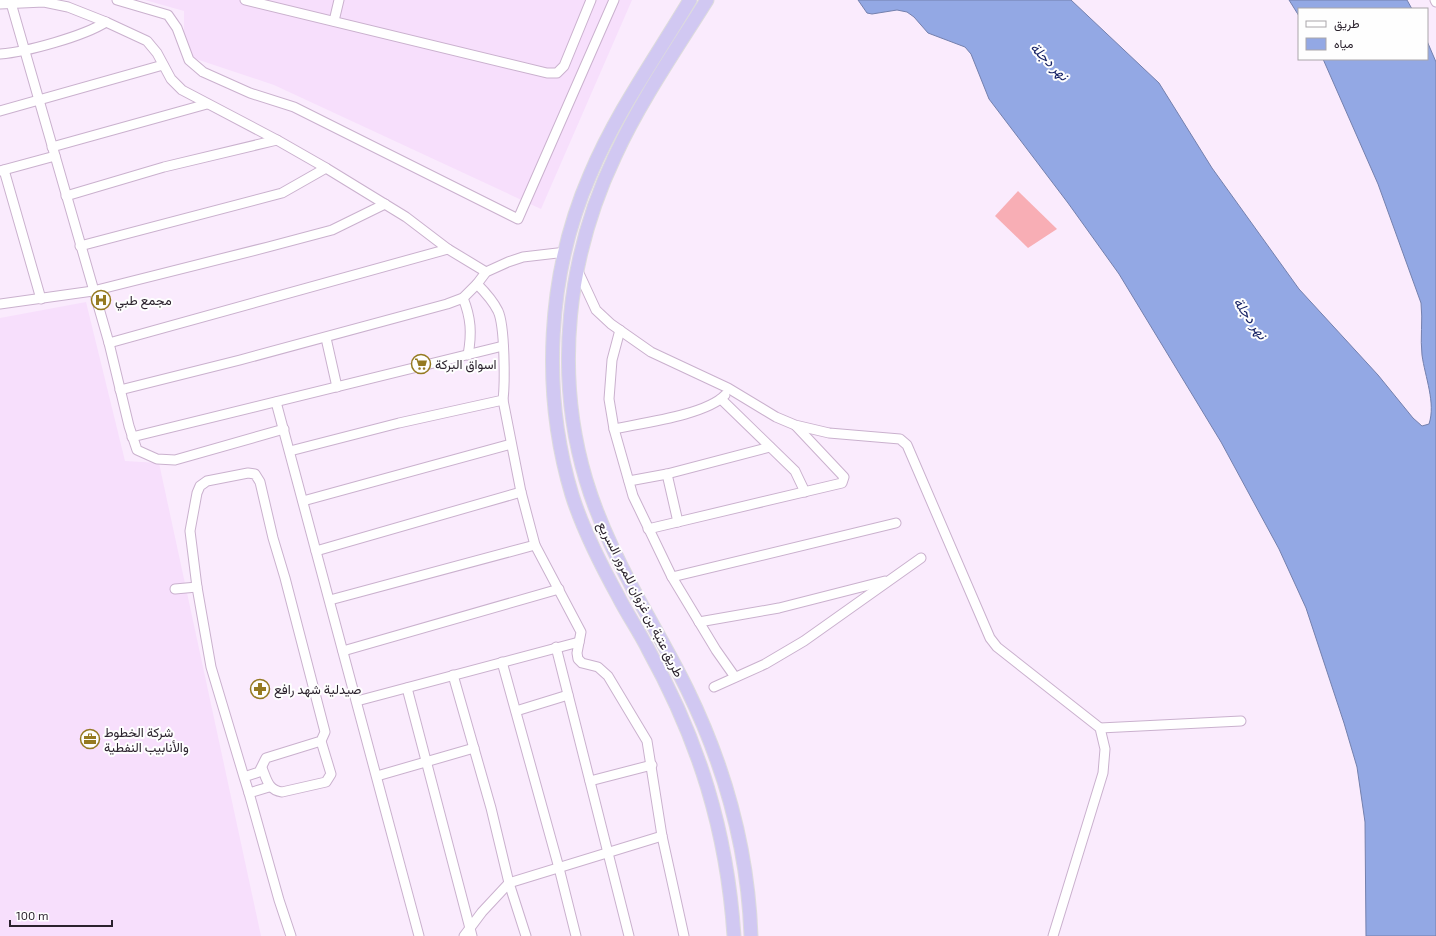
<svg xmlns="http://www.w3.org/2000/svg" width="1436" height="936" font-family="'Exo 2',Vazirmatn,sans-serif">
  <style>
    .built { fill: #f7dffc }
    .green { fill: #f8aeb5 }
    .water { fill: #93a8e4; stroke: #7480ad }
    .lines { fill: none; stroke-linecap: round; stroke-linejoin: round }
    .minor-casing { stroke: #cab1ce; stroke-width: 11 }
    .highway-casing { stroke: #dddcdd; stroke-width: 15 }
    .minor { stroke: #fff; stroke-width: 9 }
    .highway { stroke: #d1c8f2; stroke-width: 13 }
    .labels { text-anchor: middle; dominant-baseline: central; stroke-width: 4; stroke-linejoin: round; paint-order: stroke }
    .poi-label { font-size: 13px; fill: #2b222d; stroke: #fefefe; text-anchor: start }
    .street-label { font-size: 13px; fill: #2b222d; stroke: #fefefe }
    .water-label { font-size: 14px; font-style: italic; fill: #131f63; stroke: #fefefe }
  </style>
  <rect width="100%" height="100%" fill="#faebfd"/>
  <g class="built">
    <path d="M145,0H632L541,209L274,85L184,55V11Z"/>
    <path d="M86,302L125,461L159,463L261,936H0V318Z"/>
  </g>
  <path class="green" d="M1018,191L1057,229L1028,248L995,216Z"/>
  <g class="water">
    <path d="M858,0H1071L1159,83L1212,168L1299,289L1378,375L1413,418L1422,426L1429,424C1436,403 1425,377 1422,355C1420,339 1423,320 1421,303L1378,184L1323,59H1427V41L1436,62V936H1366L1365,822L1357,767L1344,723L1306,608L1279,549L1221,442L1119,274L1068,203L989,99L971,54L965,47L928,33L914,17L907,12L897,10L872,14L867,13Z"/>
    <path d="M1289,0H1407L1412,9H1299V16Z"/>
  </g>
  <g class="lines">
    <defs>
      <g id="minor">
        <path d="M117,0L168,15L177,28L189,60L203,72L250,93L294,107L518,219L614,0"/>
        <path d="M245,0L547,73H557L564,66L591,0"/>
        <path d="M1435,0L1436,2"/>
        <path d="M11,3L109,343L129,426L137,450L157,459L175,460L284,429"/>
        <path d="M0,4L44,2L68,7L106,22L147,41L157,53L171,79L182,90L277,140L326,168L406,217L448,249L486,272"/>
        <path d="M334,21L339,0"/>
        <path d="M0,54C27,52 84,36 106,22"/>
        <path d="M0,111L163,65"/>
        <path d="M52,147L207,104"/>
        <path d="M4,170L41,299"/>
        <path d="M0,171L55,156"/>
        <path d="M66,196L164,167L277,140"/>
        <path d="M80,246L282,193L326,168"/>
        <path d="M577,269L596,310L611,324L651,352L728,388L776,417L795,425L829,433L900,439L907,445L990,638L997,647L1100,728L1105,749L1103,773L1053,936"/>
        <path d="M463,298C471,318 472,333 468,355"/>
        <path d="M0,304L93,291L268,247L332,230L385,204"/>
        <path d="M620,330L612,360L609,399L614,429L633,496L672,577L716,650L735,677"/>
        <path d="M326,338L337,387"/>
        <path d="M109,343L448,249"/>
        <path d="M120,390L240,360L447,304L463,298L477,284L486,272L508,262L523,257L566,252"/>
        <path d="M721,399L795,471L805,492"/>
        <path d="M503,400L521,492L535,545L581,632L577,653L578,659L582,663L598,667L608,676L647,741L662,836L684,936"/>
        <path d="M276,402L419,936"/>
        <path d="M614,429C642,423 706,415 725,395"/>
        <path d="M132,437L503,346"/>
        <path d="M290,451L399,423L503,400C505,383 505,326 498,311C493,301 485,292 477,284"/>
        <path d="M667,474L678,522"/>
        <path d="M629,481L667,474L770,447"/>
        <path d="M303,501L511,444"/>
        <path d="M648,529L842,483L844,477L796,426"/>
        <path d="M316,551L521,492"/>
        <path d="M672,577L896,523"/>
        <path d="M175,589L197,587"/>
        <path d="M330,600L535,545"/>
        <path d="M699,622L779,608L885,581"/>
        <path d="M556,647L629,936"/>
        <path d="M343,651L559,589"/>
        <path d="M502,662L559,868L576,936"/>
        <path d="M453,675L491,808L509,883L526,936"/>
        <path d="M714,687L765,664L804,641L921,558"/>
        <path d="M407,688L472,936"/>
        <path d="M357,701L579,642"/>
        <path d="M516,711L568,695"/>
        <path d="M1100,728L1241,721"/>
        <path d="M262,768C267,780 268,790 282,792L326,782L331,774L321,741"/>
        <path d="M377,776L474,748"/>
        <path d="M244,777L259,772L266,758L321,741L325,732L285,578L273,538L260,482L255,474L248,473L207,481L200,486L197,493L190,531L197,587L211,667L244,777L249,793L279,900L291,936"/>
        <path d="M590,781L652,765"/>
        <path d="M249,793L269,787"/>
        <path d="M464,936L482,912L509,883L662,836"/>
      </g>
      <g id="highway">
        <path d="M690,0C656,57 616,113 590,175C547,274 541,392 572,495C583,530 601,565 618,596C627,614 639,631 648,649C699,741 727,831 734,936"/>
        <path d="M707,0C675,51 640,102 615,156C567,257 554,373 586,480C597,517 614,553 632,587C650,621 670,654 687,689C725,767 748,849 751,936"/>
      </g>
    </defs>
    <use href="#minor" class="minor-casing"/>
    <use href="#highway" class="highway-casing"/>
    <use href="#minor" class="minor"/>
    <use href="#highway" class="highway"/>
  </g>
  <defs>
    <symbol id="hospital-ring" viewBox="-11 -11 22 22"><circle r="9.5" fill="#fefefe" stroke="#957a21" stroke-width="1.5"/><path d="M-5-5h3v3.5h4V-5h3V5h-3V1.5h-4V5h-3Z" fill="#957a21"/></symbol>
    <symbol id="supermarket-ring" viewBox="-11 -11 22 22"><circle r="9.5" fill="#fefefe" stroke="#957a21" stroke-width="1.5"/><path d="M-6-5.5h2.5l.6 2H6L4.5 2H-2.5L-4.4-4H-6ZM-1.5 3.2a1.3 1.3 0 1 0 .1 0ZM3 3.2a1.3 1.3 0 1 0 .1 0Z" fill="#957a21"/></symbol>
    <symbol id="pharmacy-ring" viewBox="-11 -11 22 22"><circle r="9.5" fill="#fefefe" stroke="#957a21" stroke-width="1.5"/><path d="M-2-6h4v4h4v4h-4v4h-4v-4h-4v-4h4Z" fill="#957a21"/></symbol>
    <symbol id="office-ring" viewBox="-11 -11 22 22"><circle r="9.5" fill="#fefefe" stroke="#957a21" stroke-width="1.5"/><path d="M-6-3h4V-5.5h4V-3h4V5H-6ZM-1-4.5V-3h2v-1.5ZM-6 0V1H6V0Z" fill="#957a21"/></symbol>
  </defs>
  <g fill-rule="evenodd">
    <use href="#hospital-ring" x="90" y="289" width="22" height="22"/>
    <use href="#supermarket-ring" x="410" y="353" width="22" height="22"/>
    <use href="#pharmacy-ring" x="249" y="678" width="22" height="22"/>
    <use href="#office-ring" x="79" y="728" width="22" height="22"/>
  </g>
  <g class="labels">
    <g class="poi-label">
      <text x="115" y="300">مجمع طبي</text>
      <text x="435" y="364">اسواق البركة</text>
      <text x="274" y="689">صيدلية شهد رافع</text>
      <text x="104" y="732">شركة الخطوط<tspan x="104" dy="15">والأنابيب النفطية</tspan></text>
    </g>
    <g class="street-label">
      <text transform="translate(641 599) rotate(63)">طريق عتبة بن غزوان للمرور السريع</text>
    </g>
    <g class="water-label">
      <text transform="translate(1050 61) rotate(45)">نهر دجلة</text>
      <text transform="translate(1251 318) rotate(55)">نهر دجلة</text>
    </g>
  </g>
  <rect x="1298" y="8" width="130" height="52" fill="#fefefe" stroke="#aaa6aa"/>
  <rect x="1306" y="21" width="20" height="6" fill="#ffffff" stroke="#aaa6aa"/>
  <text x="1334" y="28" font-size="12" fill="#2b222d">طريق</text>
  <rect x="1306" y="38" width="20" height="12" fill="#93a8e4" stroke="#aaa6aa"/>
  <text x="1334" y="48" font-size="12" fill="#2b222d">مياه</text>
  <path d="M10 920v6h102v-6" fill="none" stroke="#2b222d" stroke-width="2"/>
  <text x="16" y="920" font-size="12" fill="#2b222d" stroke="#fefefe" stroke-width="3" paint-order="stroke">100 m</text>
</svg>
